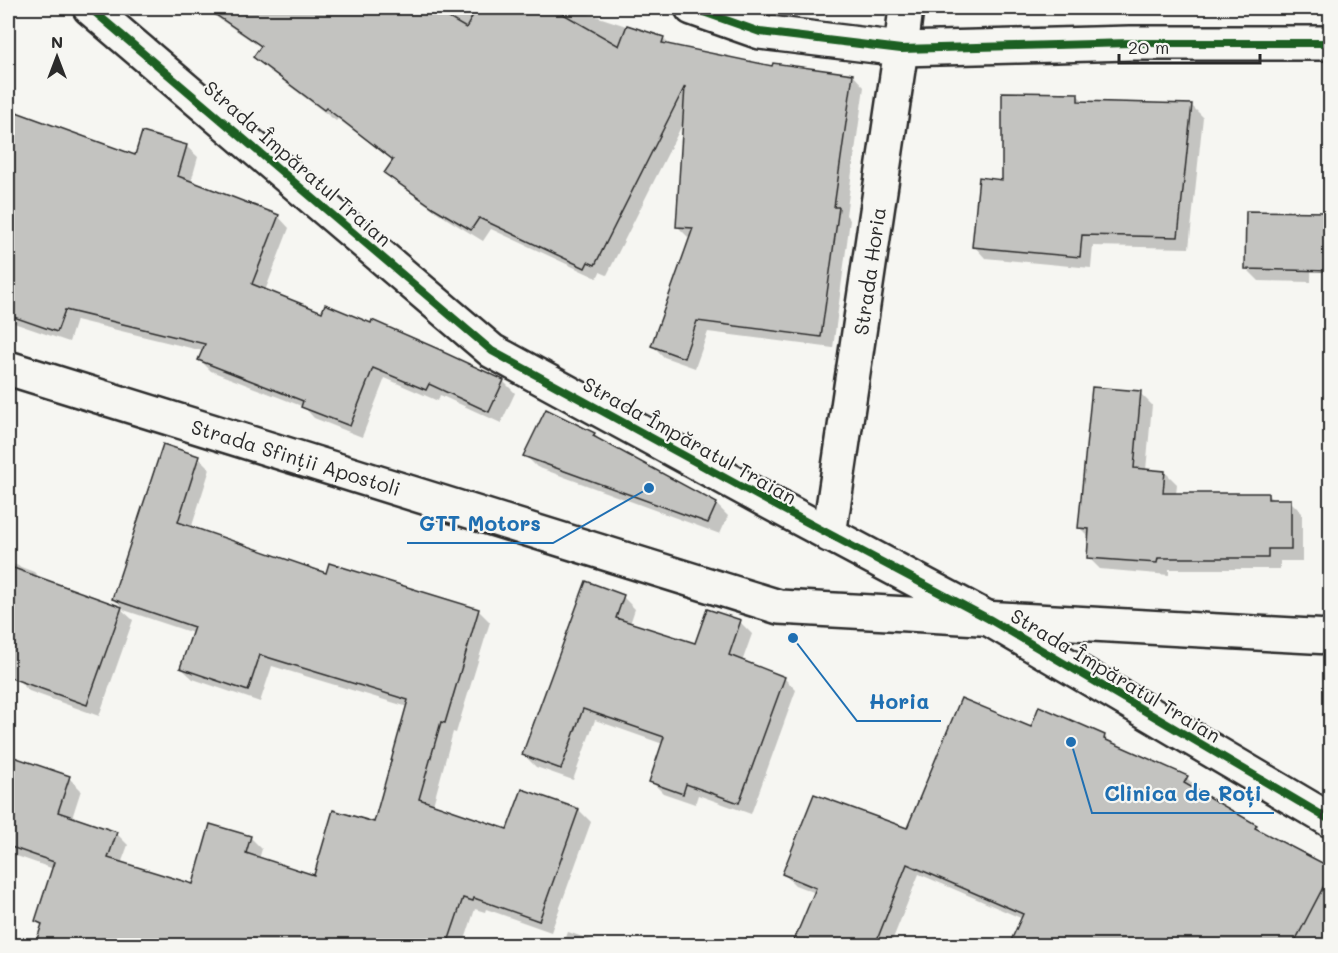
<svg xmlns="http://www.w3.org/2000/svg" width="1338" height="953" font-family="Mali,sans-serif">
  <style>
    .shadow { fill: #0003 }
    .building { fill: #c3c3c0; stroke: #2b2b2b; stroke-width: 1.5 }
    .lines { fill: none; stroke-linecap: round; stroke-linejoin: round }
    .minor-casing { stroke: #2b2b2b; stroke-width: 38 }
    .minor { stroke: #f6f6f2; stroke-width: 33 }
    .cycleway-casing { stroke: #f6f6f2; stroke-width: 11 }
    .cycleway { stroke: #1b5e20; stroke-width: 8 }
    .labels { text-anchor: middle; dominant-baseline: central; stroke-width: 4.5; stroke-linejoin: round; paint-order: stroke }
    .street-label { font-size: 20px; fill: #2b2b2b; stroke: #f6f6f2 }
    .leader { fill: none; stroke: #1f6fb2; stroke-width: 2 }
    .callout-dot { fill: #1f6fb2; stroke: #f6f6f2; stroke-width: 2 }
    .callout-label { font-size: 21px; text-anchor: middle; font-weight: bold; fill: #1f6fb2; stroke: #f6f6f2; stroke-width: 4.5; stroke-linejoin: round; paint-order: stroke }
  </style>
  <rect width="100%" height="100%" fill="#f6f6f2"/>
  <filter id="ink" filterUnits="userSpaceOnUse"><feTurbulence type="fractalNoise" baseFrequency=".0167" numOctaves="2"/><feDisplacementMap in="SourceGraphic" scale="12" xChannelSelector="R" yChannelSelector="G"/><feConvolveMatrix kernelMatrix="1 2 1 2 8 2 1 2 1" color-interpolation-filters="sRGB"/></filter>
  <g filter="url(#ink)">
    <g class="shadow">
      <path d="M203,8H571L663,38L671,46L774,68L853,75L864,87L846,215L850,220L833,348L708,332L695,368L664,357L652,345L690,239L678,227L684,121L607,275L600,272L597,278L491,229L483,241L447,219L398,184L386,173L394,161L338,119L336,121L267,69L255,57L262,48Z"/>
      <path d="M1077,95L1086,103L1191,105L1203,117L1189,248L1093,246L1091,268L985,258L974,246L1003,181Z"/>
      <path d="M14,113L136,157L186,146L198,157L191,182L278,216L289,228L265,291L323,314L446,355L503,381L515,393L501,423L440,395L438,401L385,378L362,437L314,418L304,407L211,371L200,360L203,351L76,320L69,342L8,321V260L12,248L8,247V130Z"/>
      <path d="M1312,225L1311,282L1259,281L1247,269Z"/>
      <path d="M1140,393L1152,405L1146,470L1165,472L1177,484L1176,495H1268L1274,501H1290L1302,513V561H1280V569H1169V575L1100,569L1088,557L1090,538L1080,528Z"/>
      <path d="M594,434L601,441L716,504L728,516L720,534L537,467L525,455Z"/>
      <path d="M198,457L210,469L191,529L327,575L478,610L490,622L456,733L453,732L433,805L508,831L523,791L579,810L591,822L551,932L486,909L485,912L475,909L463,946H44L39,940L43,927L36,920L54,869L8,853V775L19,779L69,778L81,790L72,818L116,833L128,845L121,864L194,886L250,837L262,849L259,859L315,877L375,823L408,707L272,666L260,702L193,679L181,668L193,633L121,609L133,620L99,716L29,691L17,679L21,668L8,664V562L34,572L43,581L125,610L114,598Z"/>
      <path d="M623,597L635,609L630,624L696,645L740,622L752,634L742,662L784,678L796,690L751,814L698,795L695,804L663,793L651,781L663,744L595,720L573,780L536,767L524,755Z"/>
      <path d="M1031,729L1104,736L1113,745L1187,778L1198,789L1196,792L1256,827L1264,834L1330,869V929L1322,946H1011L1023,919L919,874L890,946H794L816,893L795,885L784,874L908,830Z"/>
      <path d="M568,932L606,945L607,946H563Z"/>
    </g>
    <g class="building">
      <path d="M206,8H432L466,28L477,8H553L619,46L627,25L664,37L662,43L772,66L773,63L853,74L834,207H839L821,337L697,321L684,358L651,346L693,228L676,227L685,86L595,265L588,262L585,268L479,218L471,230L434,208L384,173L393,160L326,108L324,110L253,57L261,46Z"/>
      <path d="M1002,92L1078,93V101L1192,104L1178,237L1082,235L1080,257L972,247L979,177L1002,180Z"/>
      <path d="M8,109L135,155L142,132L187,145L178,176L279,215L252,284L322,312L325,304L371,323L372,320L443,351V352L504,380L489,412L429,384L426,390L373,368L350,426L301,407L303,401L198,360L205,344L65,310L57,332L8,315Z"/>
      <path d="M1246,211L1330,212V271L1245,269Z"/>
      <path d="M1092,387L1141,391L1134,468L1165,471L1163,493H1268V499H1291V549H1268V558H1158L1157,563L1087,558L1089,529L1078,528Z"/>
      <path d="M546,409L595,433L593,436L717,503L708,523L523,456Z"/>
      <path d="M163,444L199,456L178,522L326,573L329,563L479,609L445,723L441,722L419,799L507,829L522,789L579,809L539,921L474,898L473,901L463,898L447,945H35L42,924L35,921L54,862L8,846V755L70,776L58,812L117,832L108,858L193,884L210,824L251,836L246,853L314,875L333,810L374,822L408,700L260,655L248,691L180,668L194,627L112,599Z"/>
      <path d="M8,566L122,607L87,705L8,677Z"/>
      <path d="M586,581L624,595L616,618L695,643L707,609L741,620L729,655L785,677L739,803L686,784L683,794L649,782L664,737L583,709L561,769L522,755Z"/>
      <path d="M961,698L1031,727L1039,706L1105,735L1104,739L1188,776L1184,783L1257,825L1255,828L1330,867V874L1293,945H1009L1023,914L907,864L875,945H792L816,888L782,874L814,794L907,828Z"/>
    </g>
    <g class="lines">
      <defs>
        <g id="minor">
          <path d="M90,8L492,351L771,503L989,619L1330,820"/>
          <path d="M692,8L760,32L901,49L1130,43H1330"/>
          <path d="M8,368L779,607L1330,637"/>
          <path d="M829,535L901,49L906,8"/>
        </g>
      </defs>
      <use href="#minor" class="minor-casing"/>
      <use href="#minor" class="minor"/>
      <defs>
        <g id="cycleway">
          <path d="M90,8L492,351L771,503L989,619L1330,820"/>
          <path d="M692,8L760,32L901,49L1130,43H1330"/>
        </g>
      </defs>
      <use href="#cycleway" class="cycleway-casing"/>
      <use href="#cycleway" class="cycleway"/>
    </g>
  </g>
  <g class="labels">
    <g class="street-label">
      <text transform="translate(298 163) rotate(41)">Strada Împăratul Traian</text>
      <text transform="translate(869 271) rotate(-82)">Strada Horia</text>
      <text transform="translate(690 440) rotate(29)">Strada Împăratul Traian</text>
      <text transform="translate(296 457) rotate(17)">Strada Sfinții Apostoli</text>
      <text transform="translate(1116 675) rotate(31)">Strada Împăratul Traian</text>
    </g>
  </g>
  <path class="leader" d="M649 488L553 543H407M793 638L857 721H941M1071 742L1092 813H1274"/>
  <g class="callout-dot">
    <circle cx="649" cy="488" r="6"/>
    <circle cx="793" cy="638" r="6"/>
    <circle cx="1071" cy="742" r="6"/>
  </g>
  <g class="callout-label">
    <text x="480" y="531">GTT Motors</text>
    <text x="899" y="709">Horia</text>
    <text x="1183" y="801">Clinica de Roți</text>
  </g>
  <rect width="1338" height="953" fill="none" stroke="#f6f6f2" stroke-width="30"/>
  <rect x="15" y="15" width="1308" height="923" fill="none" stroke="#2b2b2b" stroke-width="2" filter="url(#ink)"/>
  <g transform="translate(57 57)" stroke="#f6f6f2" stroke-width="4.5" paint-order="stroke">
  <path d="M0-4.5L10 22L0 15L-10 22Z" fill="#2b2b2b"/>
  <text y="-9" font-size="16" font-weight="bold" text-anchor="middle" fill="#2b2b2b">N</text>
  </g>
  <path d="M1119 54v9h141v-9" fill="none" stroke="#2b2b2b" stroke-width="3"/>
  <text x="1128" y="54" font-size="18" fill="#2b2b2b" stroke="#f6f6f2" stroke-width="4.5" paint-order="stroke">20 m</text>
</svg>
